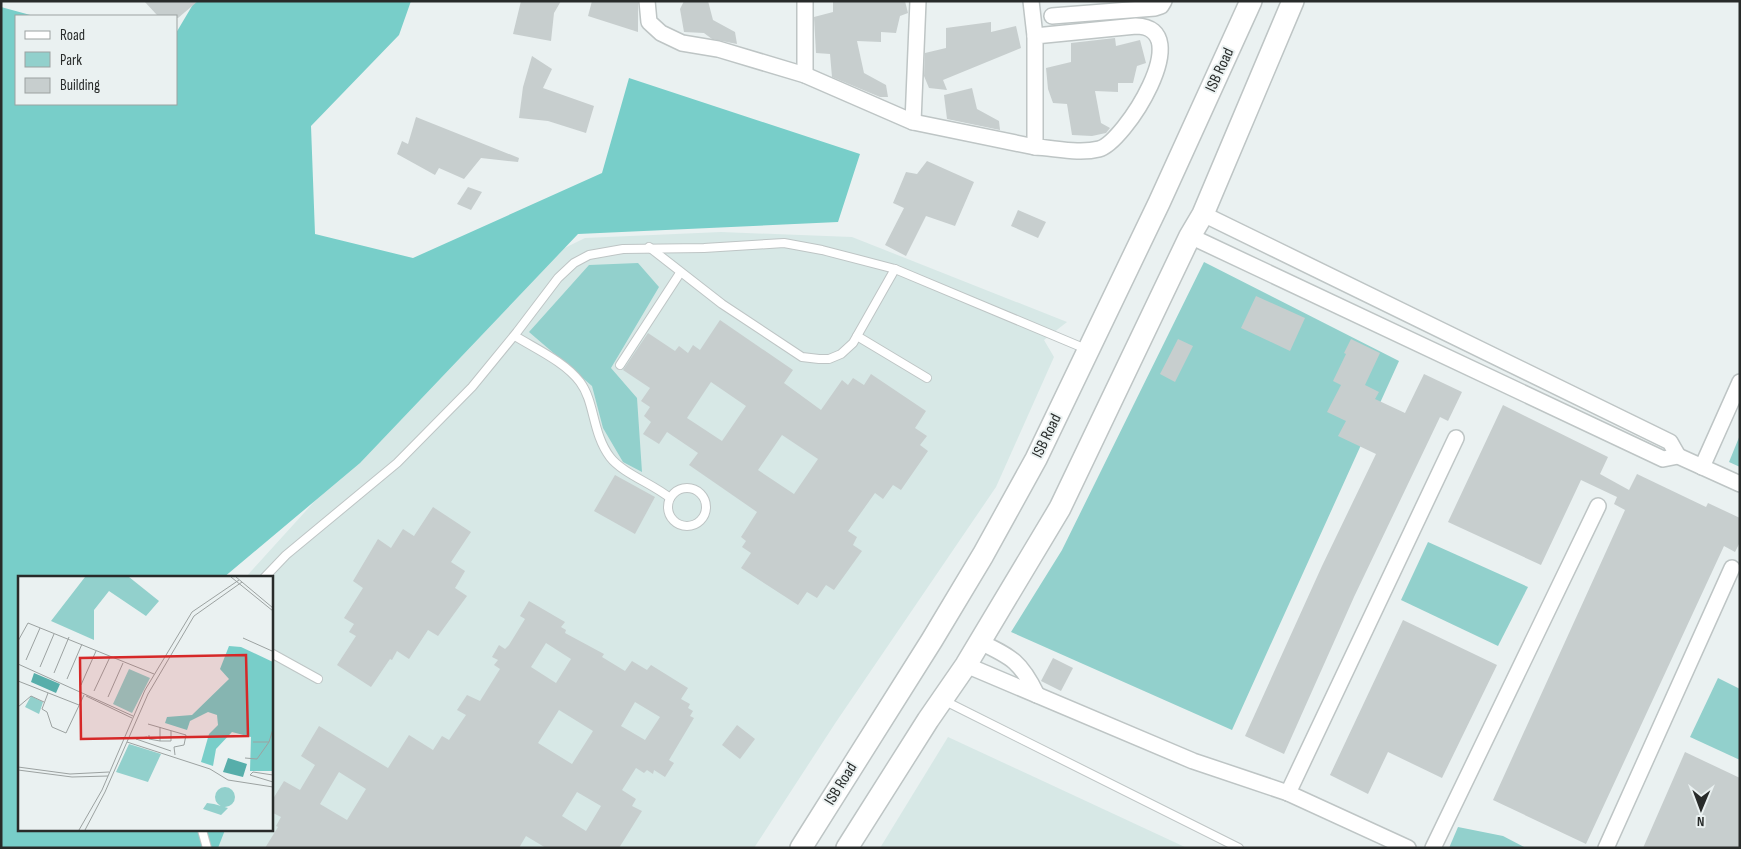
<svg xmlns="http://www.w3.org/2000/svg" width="1741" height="849" font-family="'Sofia Sans Condensed',sans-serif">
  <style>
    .built { fill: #d7e8e6 }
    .green { fill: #92d0cc }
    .forest { fill: #78cec9 }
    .building { fill: #c7cece; fill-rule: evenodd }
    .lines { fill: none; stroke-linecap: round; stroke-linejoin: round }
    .service-casing { stroke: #bec5c5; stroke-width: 10 }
    .minor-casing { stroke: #bec5c5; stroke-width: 18 }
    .secondary-casing { stroke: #bec5c5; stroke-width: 24 }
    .service { stroke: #fff; stroke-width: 8 }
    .minor { stroke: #fff; stroke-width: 15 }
    .secondary { stroke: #fff; stroke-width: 21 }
    .labels { text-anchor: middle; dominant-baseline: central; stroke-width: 4; stroke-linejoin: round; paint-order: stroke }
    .street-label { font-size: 16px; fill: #282b2a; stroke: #eaf1f1 }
    .inset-road { fill: none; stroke: #9ca2a1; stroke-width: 1 }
    .view { fill: #d62828; fill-opacity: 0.15; stroke: #d62828; stroke-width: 2.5 }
    .inset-edge { fill: none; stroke: #282b2a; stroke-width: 2.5 }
  </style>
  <rect width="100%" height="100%" fill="#eaf1f1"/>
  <g class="built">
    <path d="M721,232L852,237L1067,322L1044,340L1054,357L996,487L836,722L754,848H188L176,830H271V578H245L528,266L585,238Z"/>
    <path d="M948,737L1187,848H880Z"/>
  </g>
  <g class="green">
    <path d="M1204,262L1399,361L1232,730L1011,632L1062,550Z"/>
    <path d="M638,263L659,287L611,368L637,398L642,472L623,462L603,428L592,386L529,332L589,265Z"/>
    <path d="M1740,435V467L1729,462Z"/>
    <path d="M1428,542L1528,587L1498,646L1401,600Z"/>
    <path d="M1718,678L1740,689V760L1690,737Z"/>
    <path d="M1458,827L1503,836L1526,848H1449Z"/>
  </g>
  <path class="forest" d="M195,1H411L399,35L311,126L315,234L413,258L602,173L629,78L860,154L838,222L578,234L360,463L223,578H19V830H225L218,848H1V7L34,16H16V104H176V33Z"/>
  <g class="building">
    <path d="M144,1H198L178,18L157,15Z"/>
    <path d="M521,1H561L554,13L551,41L513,34Z"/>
    <path d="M592,1H638V32L588,16Z"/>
    <path d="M684,1H708L713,20L735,32L737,44L712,39L704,33L684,32L680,9Z"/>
    <path d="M833,1H905L908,13L900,16L896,33L881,32V42L857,41L864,73L886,85L888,97H880L832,77L830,54L816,53L814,17L833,12Z"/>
    <path d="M991,22V32L1016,26L1021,48L943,80L947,90L929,88L924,76L925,53L946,48V28Z"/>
    <path d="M1115,38L1116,46L1140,40L1146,63L1137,66L1133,83H1118V92L1095,91L1101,123L1110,128L1106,133L1092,136L1072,135L1067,104L1053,103L1048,89L1046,68L1071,62V43Z"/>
    <path d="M532,56L552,69L543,88L594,106L586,133L548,121L519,118L523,87Z"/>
    <path d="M972,88L977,109L999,121L1000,130L947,119L944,95Z"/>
    <path d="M416,117L519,158L518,162L481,158L464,179L439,168L435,175L397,154L402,141L408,144Z"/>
    <path d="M927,161L974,182L955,226L926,216L906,256L885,245L904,208L893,203L906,172L917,174Z"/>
    <path d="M468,187L482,192L471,210L457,204Z"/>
    <path d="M1018,210L1046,222L1038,238L1011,226Z"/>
    <path d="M1256,296L1305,318L1290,351L1241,328Z"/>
    <path d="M720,320L793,370L784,383L821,410L842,380L848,385L853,378L864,385L871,374L926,411L915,428L927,436L920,445L928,451L901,490L893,485L883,499L875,493L848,531L857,537L853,545L862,551L834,590L826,585L817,598L807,592L798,605L741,568L751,553L742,547L746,541L741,537L757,512L689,465L698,453L667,432L659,444L643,434L651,422L644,416L650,407L641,401L650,388L623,370L648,333L675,351L679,346L688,353L693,345L700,350ZM711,382L746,406L722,441L687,418ZM782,435L818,459L794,494L758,470Z"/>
    <path d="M1178,339L1193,346L1175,382L1160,374Z"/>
    <path d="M1351,339L1380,353L1365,385L1379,392L1375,399L1405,413L1424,374L1462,392L1448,421L1440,417L1354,597L1284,754L1245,736L1322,566L1376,454L1338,436L1346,421L1327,412L1341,385L1333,381L1346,354L1344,353Z"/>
    <path d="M1503,405L1608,457L1600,474L1629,490L1637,474L1706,507L1708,503L1740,518V542L1735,552L1724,546L1586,844L1493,800L1625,510L1614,504L1617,497L1581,480L1541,565L1448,522Z"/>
    <path d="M615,475L655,497L635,534L594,511Z"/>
    <path d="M433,507L471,532L451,562L465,571L455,588L467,596L438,636L428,630L409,659L397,651L392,660L390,659L371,687L337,665L356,636L349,632L354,624L344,618L363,588L353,581L378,539L391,548L403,529L414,536Z"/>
    <path d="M529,601L565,622L561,627L566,630L565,633L604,654L602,657L625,671L632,661L647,670L651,665L688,688L681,699L690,704L688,708L693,711L690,716L694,718L669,760L674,763L665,777L654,770L653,774L647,770L644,773L636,768L622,790L636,799L632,806L642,811L619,848H546L526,836L519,848H265L278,827L276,826L281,817L271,812V802L284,781L300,790L315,765L301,756L319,726L388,768L409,735L433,750L442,736L449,740L466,715L457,710L467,695L480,701L500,669L494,665L498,660L492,657L499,645L505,649L509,645L525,619L520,616ZM546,643L571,659L556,683L531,667ZM635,702L660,717L645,740L621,726ZM559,710L593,731L572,764L538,743ZM339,772L366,789L347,820L320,804ZM577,792L601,806L586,831L562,816Z"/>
    <path d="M1403,620L1497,665L1442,778L1388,752L1368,794L1330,775Z"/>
    <path d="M1053,658L1073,668L1061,691L1041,681Z"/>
    <path d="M737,725L755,739L740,759L722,745Z"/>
    <path d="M1685,752L1740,778V848H1643Z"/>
  </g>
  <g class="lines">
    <defs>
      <g id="service">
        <path d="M649,247L722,304L802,357L819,359H829L841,354L853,343L895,269"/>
        <path d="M515,336C536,349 565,362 580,382C595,402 592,433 610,457C622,473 653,484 670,498"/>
        <path d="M857,336L927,378"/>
        <path d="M620,365L680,273"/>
        <circle cx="687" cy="507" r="19"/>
        <path d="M264,578L286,555L397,463L472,387L517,332L558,278L574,263L589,255L623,249L704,248L784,243L822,250L895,269L1086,349"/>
        <path d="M271,653L318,679"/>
        <path d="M943,700L1239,848"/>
        <path d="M202,830L207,848"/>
      </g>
      <g id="minor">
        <path d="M647,1L649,22L661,33L682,43L718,49L805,75L913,122L1035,147"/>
        <path d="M805,1V75"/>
        <path d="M1031,1L1035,36"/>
        <path d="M1052,16L1155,8L1161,6L1164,1"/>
        <path d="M1136,26C1198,27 1124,143 1099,149C1079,154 1055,148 1035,147V36Z"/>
        <path d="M913,122L918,1"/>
        <path d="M1203,214L1670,442L1678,456"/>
        <path d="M1190,236L1663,459L1678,456L1740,484"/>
        <path d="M1702,467L1740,382"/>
        <path d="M980,642C1012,657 1021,662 1037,695"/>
        <path d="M966,665L1193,761L1288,793L1408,848"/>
        <path d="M1288,793L1456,438"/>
        <path d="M1433,848L1598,506"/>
        <path d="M1606,848L1732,568"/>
      </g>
      <g id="secondary">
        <path d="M801,848L932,640L983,555L1036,459L1159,203L1251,1"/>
        <path d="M847,848L928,720L966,665L1060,508L1190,236L1203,214L1293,1"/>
      </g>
    </defs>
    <use href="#service" class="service-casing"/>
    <use href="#minor" class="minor-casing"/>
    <use href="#secondary" class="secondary-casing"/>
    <use href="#service" class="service"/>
    <use href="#minor" class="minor"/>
    <use href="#secondary" class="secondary"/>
  </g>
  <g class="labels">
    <g class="street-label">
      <text transform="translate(1220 70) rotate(-65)">ISB Road</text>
      <text transform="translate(1047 436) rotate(-64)">ISB Road</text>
      <text transform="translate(841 784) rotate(-58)">ISB Road</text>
    </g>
  </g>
  <g transform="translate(18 576)">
    <rect width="255" height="255" fill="#eaf1f1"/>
    <path d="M67,1H111L141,25L128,40L91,15L76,34V64L33,45ZM111,93L132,102L114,137L95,128ZM13,120L25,126L21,138L7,131ZM111,168L143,178L130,206L98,196ZM197 221a10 10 0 1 1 20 0a10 10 0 1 1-20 0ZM189,227L196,228L210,232L203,239L185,233Z" fill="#92d0cc"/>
    <path d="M211,70L223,71L255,86V195H232L233,161L214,156L198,173L195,190L183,186L191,158L200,149L199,139L190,136L172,145L169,154L147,147L149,141L174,139L211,103L202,93Z" fill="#78cec9"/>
    <path d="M16,97L42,108L38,117L13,106ZM210,182L229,188L225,201L205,196Z" fill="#57aeaa"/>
    <path class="inset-road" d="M213,1L255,35M218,1L255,32M225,62L254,75M0,65L10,47L136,98M8,84L22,52M0,88L115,140M22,91L36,58M36,97L51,61M49,103L64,68M0,105L61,129M63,109L78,75M76,115L92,81M30,117L24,133L29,136L34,151L48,157L66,119M68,120L114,142M90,121L105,87M0,131L13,120L26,126M130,148L168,159L166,169L156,171L157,179M131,159V163L142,165V151M129,161L118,163L153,175M142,165H153V155M109,166L192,193L210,204L255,211M235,166H251L255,153M227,182L239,183L251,166M0,191L52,198L91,196M0,194L54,201L90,200M232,199L255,206M232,199L235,196L255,199M61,254L84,214L127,114L174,36L221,4M67,254L87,216L130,118L176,40L224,6"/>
    <path class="view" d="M228,79L230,160L63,163L62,82Z"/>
    <rect width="255" height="255" class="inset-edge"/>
  </g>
  <rect width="1741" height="849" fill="none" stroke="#282b2a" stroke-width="5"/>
  <rect x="15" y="15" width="162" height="90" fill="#eaf1f1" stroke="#9ca2a1"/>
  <rect x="25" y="31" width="25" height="8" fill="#ffffff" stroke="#9ca2a1"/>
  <text x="60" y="40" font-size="15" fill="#282b2a">Road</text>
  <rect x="25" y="52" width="25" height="15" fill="#92d0cc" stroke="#9ca2a1"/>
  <text x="60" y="65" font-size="15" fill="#282b2a">Park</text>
  <rect x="25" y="78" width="25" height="15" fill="#c7cece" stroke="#9ca2a1"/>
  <text x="60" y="90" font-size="15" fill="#282b2a">Building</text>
  <g transform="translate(1701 809) rotate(181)" stroke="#eaf1f1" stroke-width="4" paint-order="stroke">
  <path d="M0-4L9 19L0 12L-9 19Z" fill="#282b2a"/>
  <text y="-8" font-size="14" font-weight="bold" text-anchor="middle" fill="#282b2a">N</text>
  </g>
</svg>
